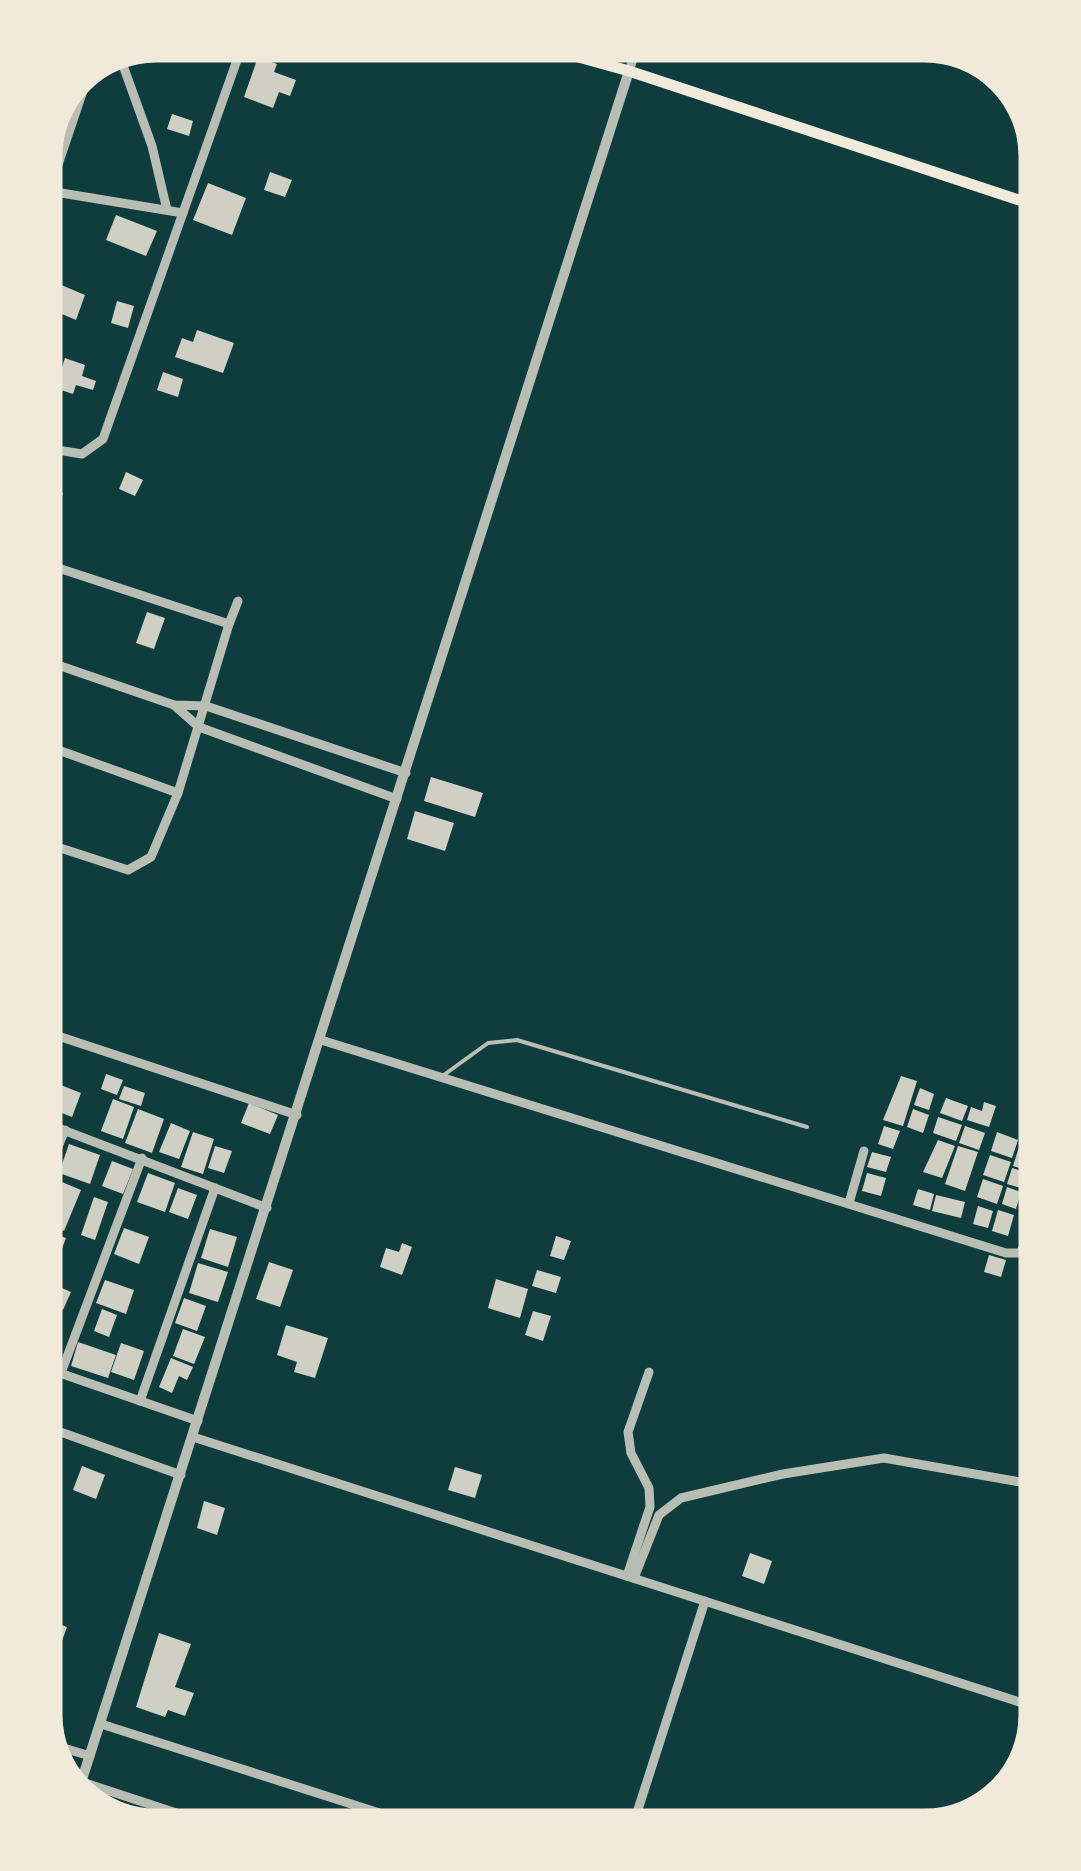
<svg xmlns="http://www.w3.org/2000/svg" width="1081" height="1871" font-family="'Asap Condensed',sans-serif">
  <style>
    .building { fill: #cfcfc3 }
    .lines { fill: none; stroke-linecap: round; stroke-linejoin: round }
    .service { stroke: #b8beb3; stroke-width: 4 }
    .minor { stroke: #b8beb3; stroke-width: 9 }
    .tertiary { stroke: #b8beb3; stroke-width: 10 }
    .secondary { stroke: #f1e9da; stroke-width: 11 }
    .rim { fill: none; stroke: #f1e9da; stroke-width: 5 }
  </style>
  <rect width="100%" height="100%" fill="#0f3d3e"/>
  <g class="building">
    <path d="M258,57L277,64L274,72L296,80L290,96L279,92L273,108L244,97Z"/>
    <path d="M172,114L193,121L189,136L167,129Z"/>
    <path d="M270,172L292,180L285,197L264,190Z"/>
    <path d="M208,183L246,198L232,235L193,220Z"/>
    <path d="M116,215L157,231L146,256L106,240Z"/>
    <path d="M59,284L85,295L76,320L57,312L60,304L52,301Z"/>
    <path d="M117,301L134,306L128,328L111,323Z"/>
    <path d="M197,330L234,343L223,373L175,357L182,338L193,342Z"/>
    <path d="M65,358L85,365L82,376L96,381L93,390L76,385L73,394L55,388Z"/>
    <path d="M163,372L183,379L178,397L157,390Z"/>
    <path d="M126,472L143,480L135,496L119,489Z"/>
    <path d="M45,487L63,493L57,511L45,507Z"/>
    <path d="M147,612L165,618L154,649L136,643Z"/>
    <path d="M431,777L483,793L475,817L424,801Z"/>
    <path d="M415,811L454,823L445,851L407,839Z"/>
    <path d="M106,1074L123,1080L117,1095L101,1089Z"/>
    <path d="M901,1076L917,1081L903,1126L883,1120Z"/>
    <path d="M58,1084L81,1093L72,1117L49,1108Z"/>
    <path d="M124,1086L145,1093L141,1106L119,1099Z"/>
    <path d="M920,1088L934,1094L929,1110L914,1105Z"/>
    <path d="M946,1098L968,1106L962,1121L940,1113Z"/>
    <path d="M113,1099L134,1107L123,1139L101,1131Z"/>
    <path d="M984,1102L996,1106L989,1127L967,1120L971,1107L982,1111Z"/>
    <path d="M249,1103L278,1115L270,1134L241,1123Z"/>
    <path d="M138,1109L164,1119L152,1153L125,1143Z"/>
    <path d="M913,1109L929,1115L923,1133L907,1127Z"/>
    <path d="M938,1117L962,1125L956,1141L933,1133Z"/>
    <path d="M171,1123L190,1131L179,1159L159,1152Z"/>
    <path d="M884,1126L900,1131L893,1149L878,1144Z"/>
    <path d="M965,1126L985,1133L979,1150L959,1143Z"/>
    <path d="M1024,1131L1034,1134L1035,1173L1013,1166Z"/>
    <path d="M193,1132L214,1139L203,1174L181,1167Z"/>
    <path d="M997,1132L1018,1140L1012,1158L991,1151Z"/>
    <path d="M938,1140L955,1146L942,1178L923,1172Z"/>
    <path d="M69,1144L100,1155L90,1184L59,1173Z"/>
    <path d="M215,1146L232,1151L224,1173L208,1168Z"/>
    <path d="M958,1146L978,1152L965,1191L945,1184Z"/>
    <path d="M872,1152L891,1157L886,1172L867,1167Z"/>
    <path d="M990,1155L1011,1162L1004,1182L983,1175Z"/>
    <path d="M112,1161L133,1169L123,1194L102,1186Z"/>
    <path d="M1012,1168L1033,1174L1028,1190L1007,1184Z"/>
    <path d="M148,1173L175,1183L165,1212L137,1202Z"/>
    <path d="M867,1173L886,1178L881,1196L862,1191Z"/>
    <path d="M50,1177L81,1190L64,1231L50,1225L56,1202L50,1199Z"/>
    <path d="M983,1179L1003,1186L997,1204L977,1197Z"/>
    <path d="M1007,1187L1021,1192L1016,1209L1002,1204Z"/>
    <path d="M178,1188L197,1195L188,1219L169,1212Z"/>
    <path d="M918,1189L934,1194L930,1210L913,1205Z"/>
    <path d="M936,1195L965,1202L961,1218L932,1211Z"/>
    <path d="M94,1197L108,1202L95,1240L81,1235Z"/>
    <path d="M978,1206L993,1211L988,1228L973,1224Z"/>
    <path d="M998,1210L1014,1215L1008,1236L992,1231Z"/>
    <path d="M124,1228L149,1237L139,1264L114,1254Z"/>
    <path d="M210,1229L237,1237L228,1267L201,1258Z"/>
    <path d="M50,1232L66,1238L51,1278Z"/>
    <path d="M556,1236L571,1241L564,1260L550,1256Z"/>
    <path d="M402,1243L412,1247L402,1275L380,1267L386,1248L399,1252Z"/>
    <path d="M989,1255L1006,1260L1001,1277L984,1272Z"/>
    <path d="M269,1262L293,1270L280,1307L256,1299Z"/>
    <path d="M198,1263L228,1272L218,1302L189,1293Z"/>
    <path d="M537,1270L561,1277L556,1293L532,1286Z"/>
    <path d="M496,1279L528,1289L520,1318L488,1308Z"/>
    <path d="M105,1280L134,1290L126,1314L96,1303Z"/>
    <path d="M55,1285L71,1292L63,1310L51,1305Z"/>
    <path d="M184,1298L206,1306L197,1331L175,1323Z"/>
    <path d="M102,1309L117,1315L109,1337L94,1331Z"/>
    <path d="M533,1311L551,1316L543,1341L525,1335Z"/>
    <path d="M286,1325L328,1338L315,1378L294,1372L297,1362L277,1355Z"/>
    <path d="M183,1329L205,1337L194,1364L173,1356Z"/>
    <path d="M78,1342L116,1355L108,1378L71,1366Z"/>
    <path d="M121,1343L144,1351L134,1380L111,1372Z"/>
    <path d="M171,1358L193,1367L187,1380L179,1376L172,1393L159,1387Z"/>
    <path d="M82,1466L105,1475L96,1499L73,1490Z"/>
    <path d="M455,1467L482,1475L475,1498L448,1490Z"/>
    <path d="M204,1501L225,1508L217,1535L197,1528Z"/>
    <path d="M750,1553L772,1561L764,1584L742,1576Z"/>
    <path d="M53,1622L67,1627L58,1652L53,1650Z"/>
    <path d="M159,1633L191,1644L175,1687L194,1693L185,1716L168,1710L165,1717L136,1707Z"/>
  </g>
  <g class="lines">
    <path class="service" d="M441,1077L488,1043L517,1040L807,1127"/>
    <g class="minor">
      <path d="M120,57L152,146L167,210"/>
      <path d="M629,71L638,43"/>
      <path d="M43,190L183,213"/>
      <path d="M43,209L90,70"/>
      <path d="M45,448L82,454L103,439L243,43"/>
      <path d="M46,564L229,624L238,601"/>
      <path d="M46,661L174,705L206,706L406,773"/>
      <path d="M174,705L199,727L397,799"/>
      <path d="M47,746L178,793"/>
      <path d="M48,844L128,870L151,857L178,793L229,624"/>
      <path d="M49,1033L297,1115"/>
      <path d="M321,1040L1006,1253H1020L1035,1225"/>
      <path d="M50,1125L267,1208"/>
      <path d="M50,1166L65,1130"/>
      <path d="M849,1203L864,1151"/>
      <path d="M51,1370L198,1421"/>
      <path d="M61,1373L142,1158"/>
      <path d="M140,1401L215,1188"/>
      <path d="M52,1429L181,1475"/>
      <path d="M193,1437L1038,1708"/>
      <path d="M627,1576L650,1507L649,1488L631,1453L628,1432L649,1372"/>
      <path d="M634,1578L659,1515L681,1498L783,1474L884,1458L1037,1485"/>
      <path d="M101,1724L417,1825"/>
      <path d="M54,1745L90,1756"/>
      <path d="M82,1782L219,1827"/>
      <path d="M634,1822L705,1601"/>
    </g>
    <path class="tertiary" d="M78,1792L629,71"/>
    <path class="secondary" d="M528,43L629,71L1028,203"/>
  </g>
  <path d="M0 0H1081V1871H0ZM156 60H925A96 96 0 0 1 1021 156V1715A96 96 0 0 1 925 1811H156A96 96 0 0 1 60 1715V156A96 96 0 0 1 156 60Z" fill="#f1e9da" fill-rule="evenodd"/>
  <path class="rim" d="M156 60H925A96 96 0 0 1 1021 156V1715A96 96 0 0 1 925 1811H156A96 96 0 0 1 60 1715V156A96 96 0 0 1 156 60Z"/>
</svg>
